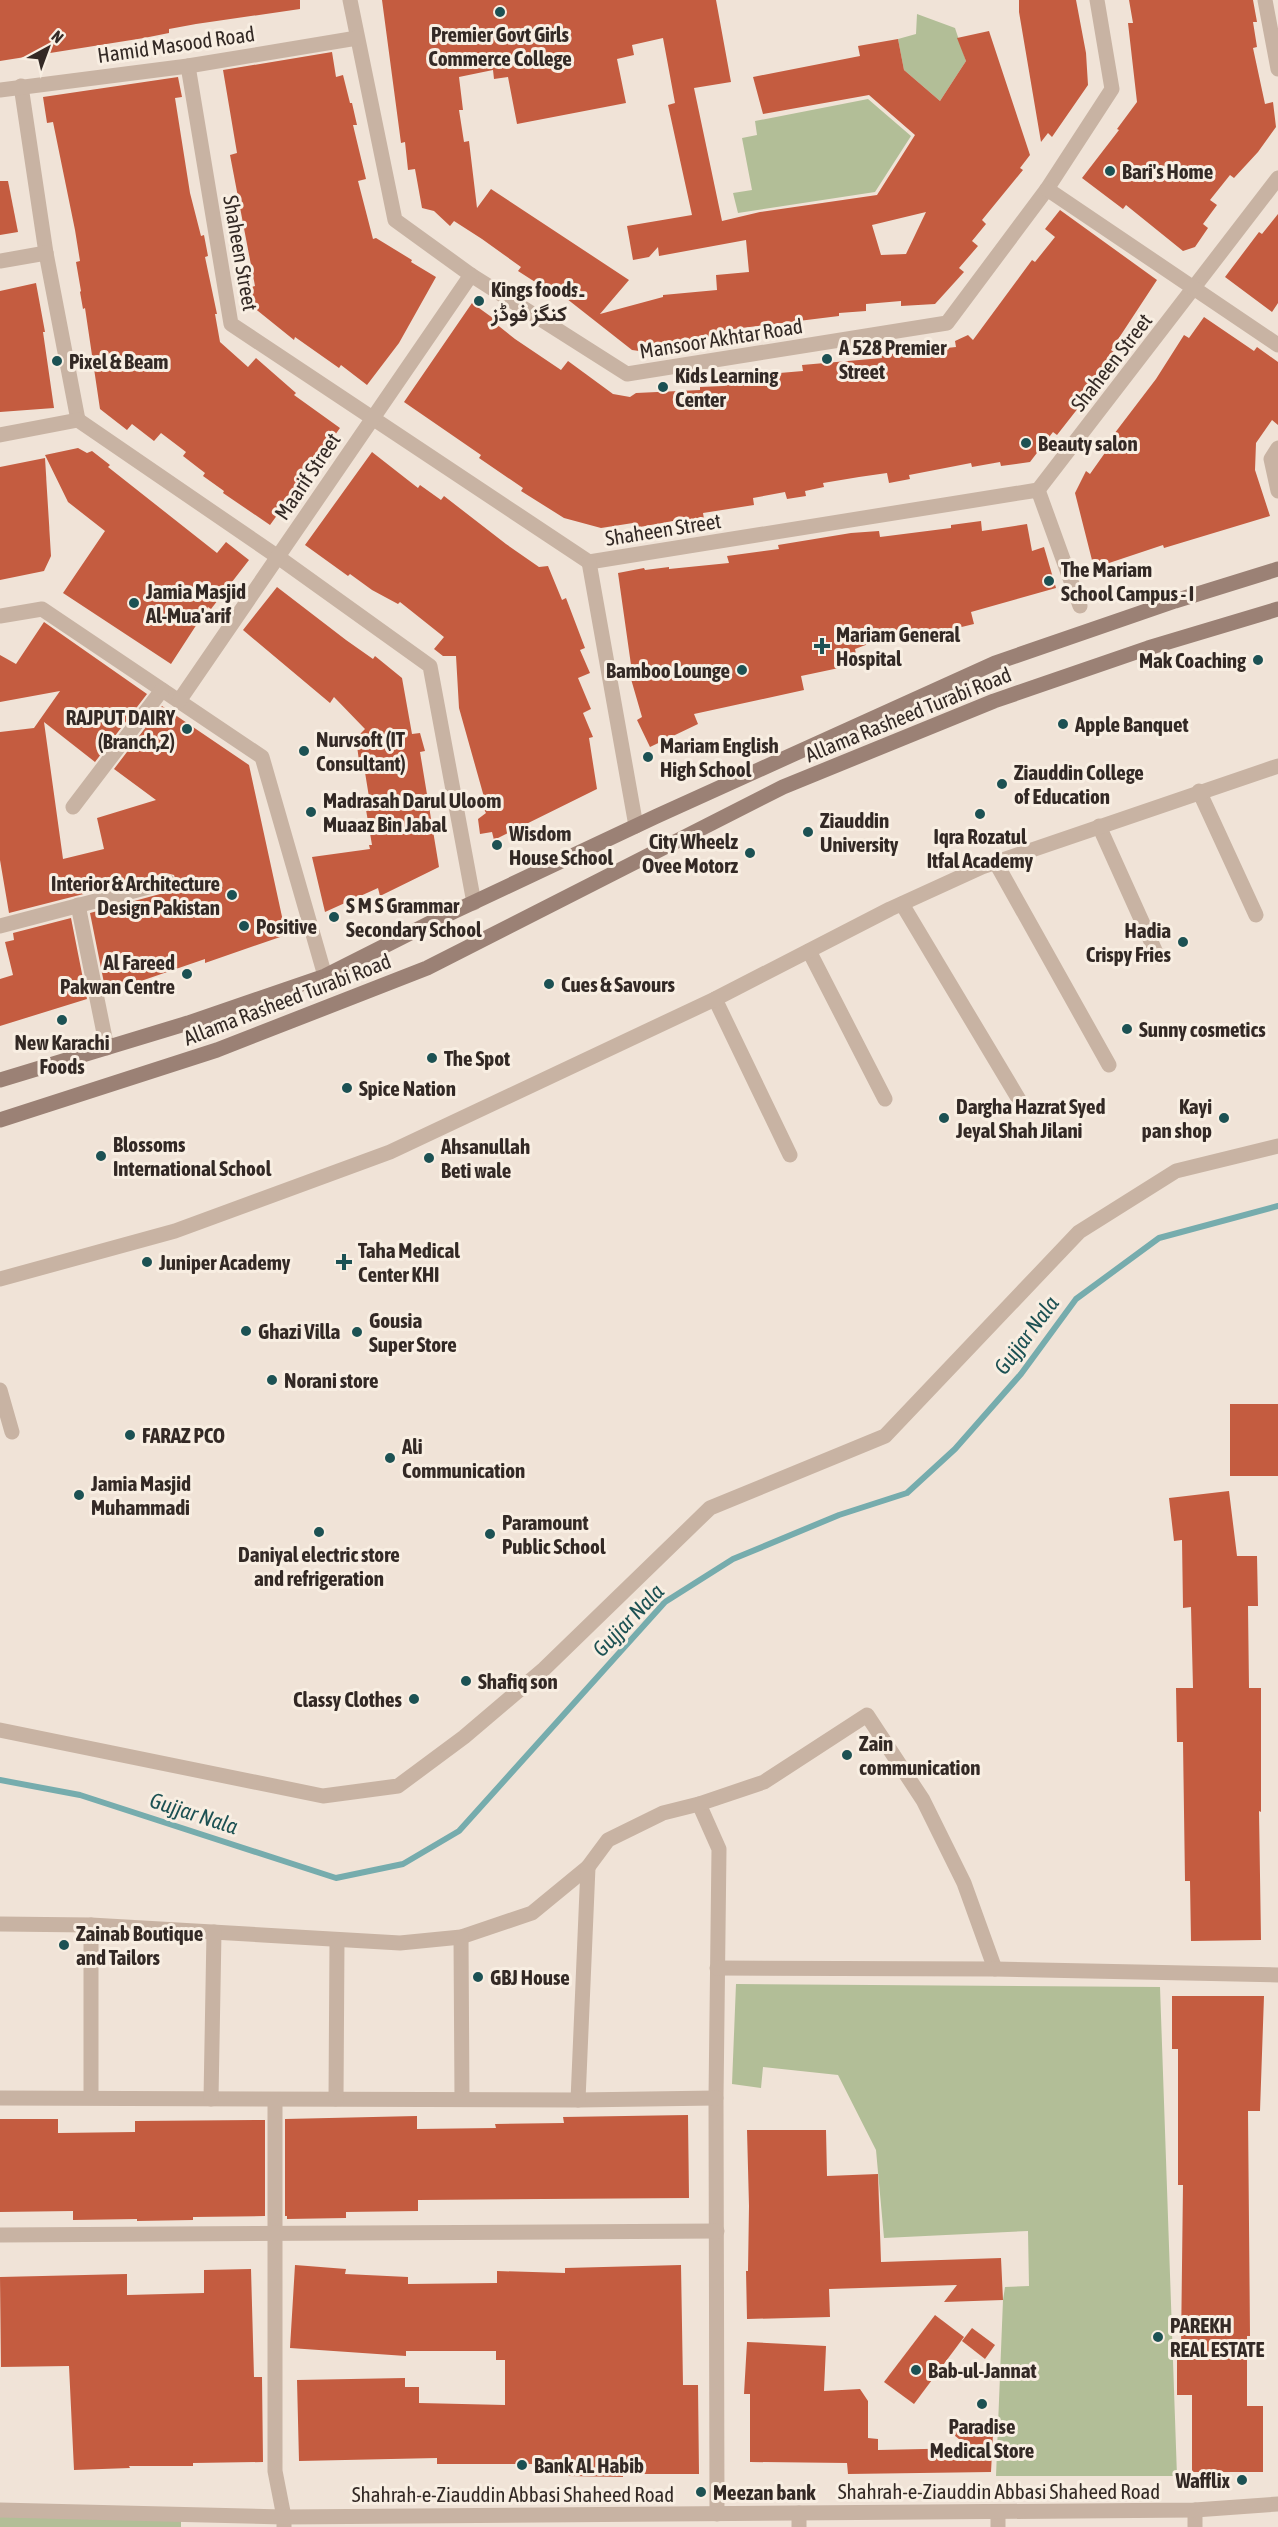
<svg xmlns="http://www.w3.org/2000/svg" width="1278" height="2527" font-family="'Asap Condensed',Vazirmatn,sans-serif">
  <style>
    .green { fill: #b2be97 }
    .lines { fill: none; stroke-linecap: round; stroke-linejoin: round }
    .stream { stroke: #76acad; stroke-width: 6 }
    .building { fill: #c45c40; fill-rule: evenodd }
    .minor { stroke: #c8b3a3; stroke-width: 15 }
    .tertiary { stroke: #c8b3a3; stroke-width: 15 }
    .secondary { stroke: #9b8175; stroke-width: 15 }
    .poi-dot { fill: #1c5153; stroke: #f8eee2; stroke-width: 2 }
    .labels { text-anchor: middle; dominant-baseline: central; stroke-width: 6; stroke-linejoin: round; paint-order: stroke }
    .poi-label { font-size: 21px; font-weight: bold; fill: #332925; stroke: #f8eee2; text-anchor: start }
    .street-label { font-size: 21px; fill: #332925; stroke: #f8eee2 }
    .water-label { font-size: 22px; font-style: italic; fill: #1c5153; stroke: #f8eee2 }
  </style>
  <rect width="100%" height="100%" fill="#f0e3d7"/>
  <g class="green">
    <path d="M917,14L955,28L966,61L940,101L904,70L898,39L916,34Z"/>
    <path d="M868,99L911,136L875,192L738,213L733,193L752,190L742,138L757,135L755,121Z"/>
    <path d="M736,1984L1160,1987L1177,2476H996L1003,2300L1005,2287L1029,2286L1028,2231L884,2238L876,2150L838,2075L763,2067L761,2088L732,2084Z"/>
    <path d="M0,2511L181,2514V2527H0Z"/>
  </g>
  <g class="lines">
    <path class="stream" d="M0,1780L80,1795L336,1878L403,1864L459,1831L665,1602L733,1559L839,1515L907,1493L955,1449L1021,1374L1076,1299L1159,1238L1278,1206"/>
  </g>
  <g class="building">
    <path d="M0,0H300V9L196,24L169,29V33L144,38L0,61Z"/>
    <path d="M382,0H716L731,82L694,88L722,221L760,212L877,195L915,135L869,95L763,114L753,77L860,56L858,46L898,39L904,70L940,101L966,61L957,38L989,31L1030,155L1020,168L1023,170L982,220L986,224L972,241L978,246L959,268L964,272L935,304L901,306V301L866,304V311L839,313V316L717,331V336L660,344L661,354L632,350L562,295L560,298L518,271L521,267L482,239L454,221L450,226L434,211L422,208L415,169L408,170L405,142L401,143ZM663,38L675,103L668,105L692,215L627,226L633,260L649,257L658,247L659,256L746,240L749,272L716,275L717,290L663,295V297L600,314L629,280L491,189L477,208L469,141L464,142L459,110H463L459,77L493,70L494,79L508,77L517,124L626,103L617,59L634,55L632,45ZM926,212L906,254L881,255L872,225Z"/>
    <path d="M1019,0H1076L1086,53L1088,85L1052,137L1048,133L1041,142L1019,12Z"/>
    <path d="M1129,0H1253L1257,22H1253L1257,47L1253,48L1265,104L1273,102L1276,127L1258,152L1234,178L1230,175L1210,200L1217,205L1203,224L1208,228L1195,247L1183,251L1126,205L1123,209L1082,178L1119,130L1117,129L1137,102L1128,23H1133Z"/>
    <path d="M332,52L336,77L343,75L350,103H352L357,125H353L366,179L358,181L373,239L376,238L412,260L411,262L436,277L399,343L367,385L341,365L339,368L295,337L294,340L253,307L248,288L255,286L230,155L237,153L223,70Z"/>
    <path d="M178,77L182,97L175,98L190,193L201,236L204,235L208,256L205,257L217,314H215L220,342L248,367L256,358L296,393L294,395L340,428L270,525L223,493L224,491L203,476L205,473L183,456L186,452L161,433L154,441L132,424L127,430L100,409L85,308L83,309L80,292L81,291L76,262L80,261L75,230L53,122L47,123L43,97Z"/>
    <path d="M0,181H8L18,232L0,235Z"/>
    <path d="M1060,210L1157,280L1111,350L1115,353L1083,396L1086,398L1057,435L1053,432L1030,462L1001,466L1000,462L972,467L971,463L909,475L910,479L889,483L887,473L859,477L823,483L824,487L805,491L806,496L787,499L785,492L753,498L754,505L703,513L704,519L685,522L684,519L634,528L633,523L601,528L564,518L521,491L523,488L479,458L481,455L404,402L472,303L497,321L495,323L515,339L561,370L568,361L613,394L630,397L636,393L700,390V387L723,386V378L803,371L802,365L882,358L881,355L956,347L955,341L968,335L973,340L1032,260L1035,262L1055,237L1045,229Z"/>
    <path d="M1278,214V303L1272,312L1225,277L1259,232L1262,234Z"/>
    <path d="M36,283L45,332H43L54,408L0,412V291Z"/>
    <path d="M1204,317L1254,351L1257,347L1278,362V425L1272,420L1256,443L1255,470L1270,516L1164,548L1163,545L1094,568L1075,493L1086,471L1090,474L1114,440L1111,438L1156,379L1184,335L1189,338Z"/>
    <path d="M78,448L87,453L92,451L110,465L108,467L217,553L226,542L249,560L211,609L208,607L171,664L63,593L105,531L68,502L45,455Z"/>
    <path d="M372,452L418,488L420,485L441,500L444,496L506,544L539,567L548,566L562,600L566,598L585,648L580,650L590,673L578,678L591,709L583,713L593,737L589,738L597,789L494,840L492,832L480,834L478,819L486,813L479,800L484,797L459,708L456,656H443L434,649L444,637L400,602L398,604L372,590L350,574L348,576L305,545Z"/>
    <path d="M45,458L51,556L44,571L0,580V467Z"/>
    <path d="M981,521L982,531L1027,524L1032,551L1044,547L1056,588L971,612L974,624L945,631L916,642L908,629L855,649L858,664L801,676L804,690L694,714L698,724L650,747L637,720L642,717L631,679H633L618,573L644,568L645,570L669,567V569L729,563L727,556L779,549L778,545L851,533L879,531L880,537L951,528V525Z"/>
    <path d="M277,587L346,640L373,659L375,656L402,678L412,734L420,733L425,751L420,752L439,867L380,896L378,888L325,912L312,857L370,849L369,845H372L364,798L369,797L363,760L359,761L356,738L365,729L334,697L330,703L243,630Z"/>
    <path d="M44,622L147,694L95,762L44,722L63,859L104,849L97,818L156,800L114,769L162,706L249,765L286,935L205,963V959L106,993L90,913L171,891L177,884L174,875L166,873L9,913L0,860V732L34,728L60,691L0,702V655L16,664Z"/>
    <path d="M71,918L87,999L0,1026V979L13,975L5,942L14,940L13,933Z"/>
    <rect x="1230" y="1404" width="48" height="72"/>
    <path d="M1229,1491L1237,1556H1257L1258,1606H1248L1249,1688H1261V1812L1259,1811L1261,1940L1191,1941L1190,1881H1185L1183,1742H1177L1176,1688H1193L1191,1607L1183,1608L1182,1540L1174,1541L1169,1498Z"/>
    <path d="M1172,1996H1264L1260,2111H1248L1250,2336H1247V2406H1263V2472H1192V2395H1177V2347H1181L1183,2185H1178V2049H1172Z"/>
    <path d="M688,2115L689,2198L418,2200V2211L346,2212V2218L287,2219V2216H285V2119L417,2116V2129L496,2128L495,2124L564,2123L563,2117Z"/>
    <path d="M0,2119H58V2133L135,2132V2121L265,2120V2216L193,2217V2220L137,2221V2219L73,2220V2211L0,2212Z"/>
    <path d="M747,2130H826L827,2176L878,2174L881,2262L1001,2258L1003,2300L944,2302L957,2285L829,2289L830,2317L747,2319L746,2271H748L749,2206Z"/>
    <path d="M295,2265L346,2269L345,2274L408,2277V2284L497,2283V2271L565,2273V2268L681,2265L683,2385H698L699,2474H623V2477L567,2476V2464H437V2458L299,2461L297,2380L405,2378V2387H419V2403L505,2405V2360H496V2351H406V2356L290,2348Z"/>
    <path d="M251,2269L254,2377H262L263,2462L193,2463V2466H129L130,2468L74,2470L69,2366L1,2367L0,2277L127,2274V2295L204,2293V2270Z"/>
    <path d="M935,2315L964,2337L914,2404L884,2382Z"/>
    <path d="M972,2328L995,2345L985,2359L962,2341Z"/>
    <path d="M747,2342L826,2346L824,2391L860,2389L868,2401V2438L878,2439V2450L970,2448L949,2431L993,2434L991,2472L848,2474L847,2463L750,2462V2394H744Z"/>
  </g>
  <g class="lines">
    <g class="minor">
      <path d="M350,0L395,220L471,275L627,374L947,323L1047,189L1112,89L1097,0"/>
      <path d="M1265,0L1278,69"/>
      <path d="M188,66L231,324L589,562L1038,490L1278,178"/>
      <path d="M21,86L46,253L78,420"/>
      <path d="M0,90L188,66L357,38"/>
      <path d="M1047,189L1278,345"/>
      <path d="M0,261L46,253"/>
      <path d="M0,435L78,420L278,557L430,666L474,903"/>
      <path d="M1278,448L1271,459L1278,491"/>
      <path d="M1038,490L1080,606"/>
      <path d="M589,562L636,826"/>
      <path d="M0,616L42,609L262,757L325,976"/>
      <path d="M179,701L471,275"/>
      <path d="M1199,791L1256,915"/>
      <path d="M73,807L162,690"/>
      <path d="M1099,826L1158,957"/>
      <path d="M996,863L1109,1065"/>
      <path d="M902,904L1024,1108"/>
      <path d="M78,905L107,1048"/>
      <path d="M0,926L168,882"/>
      <path d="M809,951L885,1099"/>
      <path d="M715,999L790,1155"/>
      <path d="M0,1279L175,1231L390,1152L715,999L890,909L982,867L1278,766"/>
      <path d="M0,1390L12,1432"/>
      <path d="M0,1730L323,1796L398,1786L464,1737L544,1669L710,1508L885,1436L1079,1232L1176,1171L1278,1146"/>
      <path d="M699,1804L719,1849L716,2098L717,2514"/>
      <path d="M0,1924L91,1925L400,1943L461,1937L532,1913L588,1867L608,1840L663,1813L699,1804L764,1782L867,1715L923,1800L964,1883L995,1969"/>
      <path d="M91,1925V2097"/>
      <path d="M461,1937L462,2099"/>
      <path d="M717,1968L995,1969L1278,1975"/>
      <path d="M0,2098L578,2100L716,2098"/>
      <path d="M211,2099L214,1932"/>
      <path d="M336,2099L337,1940"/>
      <path d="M275,2100V2471L284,2517V2527"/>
      <path d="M578,2100L588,1867"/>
      <path d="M0,2235L717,2231"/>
      <path d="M1195,2510V2527"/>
      <path d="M998,2512V2527"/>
      <path d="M799,2527V2513"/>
    </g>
    <path class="tertiary" d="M0,2510L284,2517L1195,2510L1278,2504"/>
    <g class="secondary">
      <path d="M0,1080L188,1023L325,976L436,920L657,816L995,663L1175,601L1278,569"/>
      <path d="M0,1120L217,1050L427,968L783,787L994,701L1148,648L1278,609"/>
    </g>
  </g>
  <g class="poi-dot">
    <circle cx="500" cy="12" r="6"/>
    <circle cx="1110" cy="171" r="6"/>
    <circle cx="479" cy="301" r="6"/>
    <circle cx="827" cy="359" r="6"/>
    <circle cx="57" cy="361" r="6"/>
    <circle cx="663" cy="387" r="6"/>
    <circle cx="1026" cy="443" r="6"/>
    <circle cx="1049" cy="581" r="6"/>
    <circle cx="134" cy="603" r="6"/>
    <path d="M819 637h6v6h6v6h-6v6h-6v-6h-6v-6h6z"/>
    <circle cx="1258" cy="660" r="6"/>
    <circle cx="742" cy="670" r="6"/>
    <circle cx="1063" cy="724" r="6"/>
    <circle cx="187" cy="729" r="6"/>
    <circle cx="304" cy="751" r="6"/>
    <circle cx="648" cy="757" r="6"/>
    <circle cx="1002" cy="784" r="6"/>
    <circle cx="311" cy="812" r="6"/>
    <circle cx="980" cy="814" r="6"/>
    <circle cx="808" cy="832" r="6"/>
    <circle cx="497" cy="845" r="6"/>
    <circle cx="750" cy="853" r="6"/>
    <circle cx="232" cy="895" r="6"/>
    <circle cx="334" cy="917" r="6"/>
    <circle cx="244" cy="926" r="6"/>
    <circle cx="1183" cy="942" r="6"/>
    <circle cx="187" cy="974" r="6"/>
    <circle cx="549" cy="984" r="6"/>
    <circle cx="62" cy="1020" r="6"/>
    <circle cx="1127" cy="1029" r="6"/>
    <circle cx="432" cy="1058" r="6"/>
    <circle cx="347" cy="1088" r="6"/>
    <circle cx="944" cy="1118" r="6"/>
    <circle cx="1224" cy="1118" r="6"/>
    <circle cx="101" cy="1156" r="6"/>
    <circle cx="429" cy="1158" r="6"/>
    <circle cx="147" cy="1262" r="6"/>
    <path d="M341 1253h6v6h6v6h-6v6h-6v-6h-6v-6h6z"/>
    <circle cx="246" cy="1331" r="6"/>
    <circle cx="357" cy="1332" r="6"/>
    <circle cx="272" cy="1380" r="6"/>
    <circle cx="130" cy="1435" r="6"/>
    <circle cx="390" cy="1458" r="6"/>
    <circle cx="79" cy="1495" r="6"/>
    <circle cx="319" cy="1532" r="6"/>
    <circle cx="490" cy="1534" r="6"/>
    <circle cx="466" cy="1681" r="6"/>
    <circle cx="414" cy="1699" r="6"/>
    <circle cx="847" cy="1755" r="6"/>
    <circle cx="64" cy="1945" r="6"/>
    <circle cx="478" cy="1977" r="6"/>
    <circle cx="1158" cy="2337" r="6"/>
    <circle cx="916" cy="2370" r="6"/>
    <circle cx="982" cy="2404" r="6"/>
    <circle cx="522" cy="2465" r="6"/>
    <circle cx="1242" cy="2480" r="6"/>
    <circle cx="701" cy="2492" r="6"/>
  </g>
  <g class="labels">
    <g class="poi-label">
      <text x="500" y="34" text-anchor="middle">Premier Govt Girls<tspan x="500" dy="24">Commerce College</tspan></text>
      <text x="1122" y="171">Bari's Home</text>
      <text x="491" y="289">Kings foods۔<tspan x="491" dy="24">کنگز فوڈز</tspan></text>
      <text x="839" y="347">A 528 Premier<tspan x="839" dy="24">Street</tspan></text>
      <text x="69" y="361">Pixel &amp; Beam</text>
      <text x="675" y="375">Kids Learning<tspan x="675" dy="24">Center</tspan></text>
      <text x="1038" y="443">Beauty salon</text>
      <text x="1061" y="569">The Mariam<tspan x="1061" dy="24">School Campus - I</tspan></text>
      <text x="146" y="591">Jamia Masjid<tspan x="146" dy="24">Al-Mua'arif</tspan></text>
      <text x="836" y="634">Mariam General<tspan x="836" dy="24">Hospital</tspan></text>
      <text x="1246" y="660" text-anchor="end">Mak Coaching</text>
      <text x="730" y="670" text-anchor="end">Bamboo Lounge</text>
      <text x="175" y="717" text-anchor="end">RAJPUT DAIRY<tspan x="175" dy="24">(Branch,2)</tspan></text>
      <text x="1075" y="724">Apple Banquet</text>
      <text x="316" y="739">Nurvsoft (IT<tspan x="316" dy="24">Consultant)</tspan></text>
      <text x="660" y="745">Mariam English<tspan x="660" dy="24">High School</tspan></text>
      <text x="1014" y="772">Ziauddin College<tspan x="1014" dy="24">of Education</tspan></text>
      <text x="323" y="800">Madrasah Darul Uloom<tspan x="323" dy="24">Muaaz Bin Jabal</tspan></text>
      <text x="820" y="820">Ziauddin<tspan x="820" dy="24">University</tspan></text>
      <text x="509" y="833">Wisdom<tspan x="509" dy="24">House School</tspan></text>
      <text x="980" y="836" text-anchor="middle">Iqra Rozatul<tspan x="980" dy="24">Itfal Academy</tspan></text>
      <text x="738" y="841" text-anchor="end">City Wheelz<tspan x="738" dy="24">Ovee Motorz</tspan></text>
      <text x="220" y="883" text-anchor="end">Interior &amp; Architecture<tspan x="220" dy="24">Design Pakistan</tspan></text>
      <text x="346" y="905">S M S Grammar<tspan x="346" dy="24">Secondary School</tspan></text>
      <text x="256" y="926">Positive</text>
      <text x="1171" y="930" text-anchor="end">Hadia<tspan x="1171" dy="24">Crispy Fries</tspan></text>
      <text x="175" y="962" text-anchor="end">Al Fareed<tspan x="175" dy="24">Pakwan Centre</tspan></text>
      <text x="561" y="984">Cues &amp; Savours</text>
      <text x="1139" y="1029">Sunny cosmetics</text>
      <text x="62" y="1042" text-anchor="middle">New Karachi<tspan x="62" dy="24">Foods</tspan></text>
      <text x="444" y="1058">The Spot</text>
      <text x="359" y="1088">Spice Nation</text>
      <text x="956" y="1106">Dargha Hazrat Syed<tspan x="956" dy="24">Jeyal Shah Jilani</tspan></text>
      <text x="1212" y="1106" text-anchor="end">Kayi<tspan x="1212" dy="24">pan shop</tspan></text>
      <text x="113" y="1144">Blossoms<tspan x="113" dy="24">International School</tspan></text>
      <text x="441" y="1146">Ahsanullah<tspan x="441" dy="24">Beti wale</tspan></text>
      <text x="358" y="1250">Taha Medical<tspan x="358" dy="24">Center KHI</tspan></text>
      <text x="159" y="1262">Juniper Academy</text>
      <text x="369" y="1320">Gousia<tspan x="369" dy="24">Super Store</tspan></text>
      <text x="258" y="1331">Ghazi Villa</text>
      <text x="284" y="1380">Norani store</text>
      <text x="142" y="1435">FARAZ PCO</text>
      <text x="402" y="1446">Ali<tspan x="402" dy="24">Communication</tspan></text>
      <text x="91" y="1483">Jamia Masjid<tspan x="91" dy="24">Muhammadi</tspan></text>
      <text x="502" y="1522">Paramount<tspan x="502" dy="24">Public School</tspan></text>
      <text x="319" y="1554" text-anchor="middle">Daniyal electric store<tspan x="319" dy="24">and refrigeration</tspan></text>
      <text x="478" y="1681">Shafiq son</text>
      <text x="402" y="1699" text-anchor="end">Classy Clothes</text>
      <text x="859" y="1743">Zain<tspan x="859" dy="24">communication</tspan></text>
      <text x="76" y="1933">Zainab Boutique<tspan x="76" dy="24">and Tailors</tspan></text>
      <text x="490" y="1977">GBJ House</text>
      <text x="1170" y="2325">PAREKH<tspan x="1170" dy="24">REAL ESTATE</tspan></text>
      <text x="928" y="2370">Bab-ul-Jannat</text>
      <text x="982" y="2426" text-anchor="middle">Paradise<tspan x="982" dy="24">Medical Store</tspan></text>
      <text x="534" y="2465">Bank AL Habib</text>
      <text x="1230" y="2480" text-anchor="end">Wafflix</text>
      <text x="713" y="2492">Meezan bank</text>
    </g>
    <g class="street-label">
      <text transform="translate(176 44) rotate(-8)">Hamid Masood Road</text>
      <text transform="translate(241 253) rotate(80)">Shaheen Street</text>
      <text transform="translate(721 338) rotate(-9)">Mansoor Akhtar Road</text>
      <text transform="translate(1111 362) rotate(-52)">Shaheen Street</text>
      <text transform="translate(307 476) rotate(-56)">Maarif Street</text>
      <text transform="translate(663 529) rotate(-9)">Shaheen Street</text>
      <text transform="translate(908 714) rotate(-22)">Allama Rasheed Turabi Road</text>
      <text transform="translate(287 999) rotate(-21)">Allama Rasheed Turabi Road</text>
      <text x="999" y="2491">Shahrah-e-Ziauddin Abbasi Shaheed Road</text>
      <text x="513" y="2494">Shahrah-e-Ziauddin Abbasi Shaheed Road</text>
    </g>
    <g class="water-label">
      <text transform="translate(1026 1335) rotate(-53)">Gujjar Nala</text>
      <text transform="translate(628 1620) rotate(-46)">Gujjar Nala</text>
      <text transform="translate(194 1813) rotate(18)">Gujjar Nala</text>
    </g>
  </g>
  <g transform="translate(48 48) rotate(41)" stroke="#f8eee2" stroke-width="4.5" paint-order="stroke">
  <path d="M0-4.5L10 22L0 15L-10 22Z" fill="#332925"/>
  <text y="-9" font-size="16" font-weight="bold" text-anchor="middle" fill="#332925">N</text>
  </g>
</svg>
